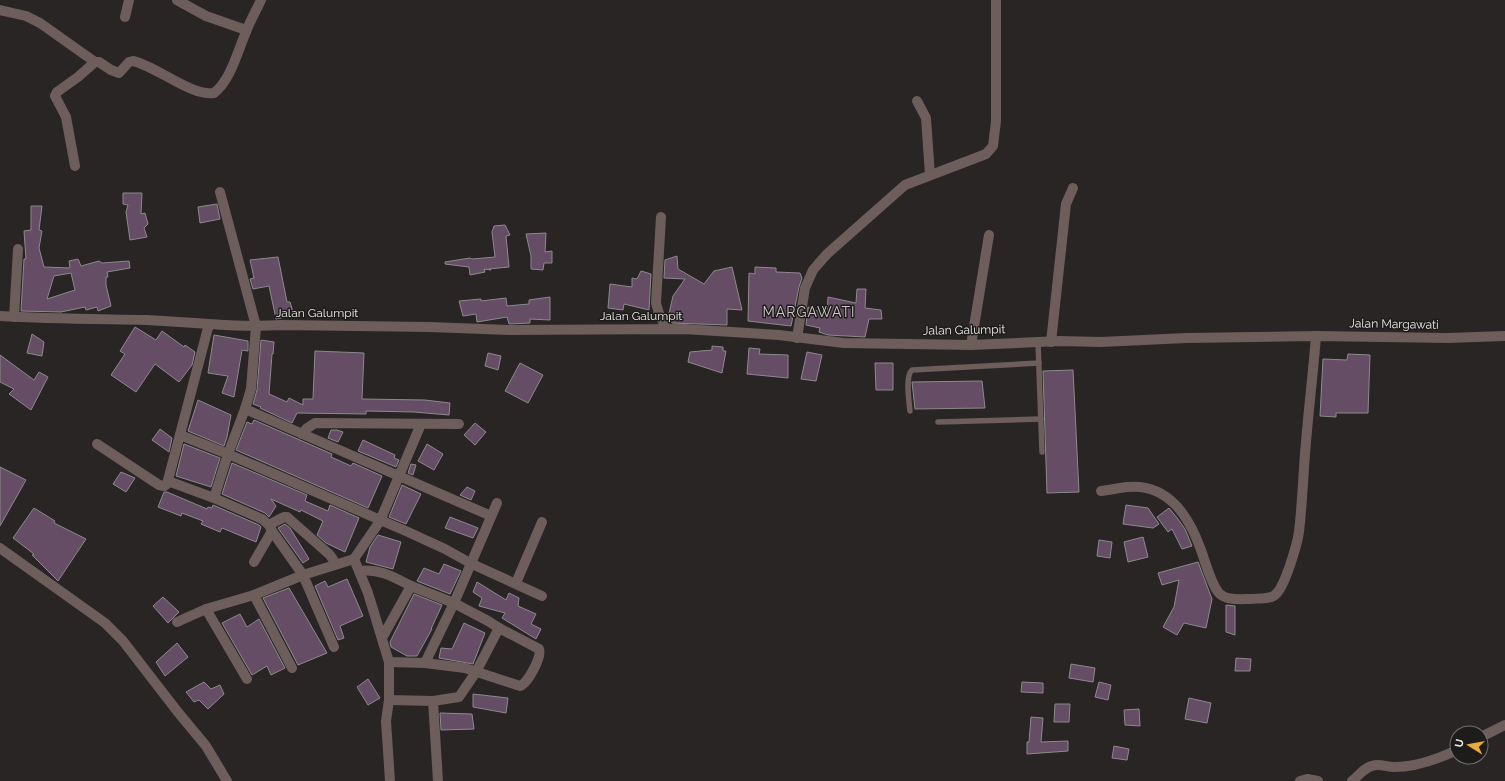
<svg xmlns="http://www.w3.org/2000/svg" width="1505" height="781" font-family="Raleway,sans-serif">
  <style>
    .building { fill: #654d65; stroke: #8c8a8c; fill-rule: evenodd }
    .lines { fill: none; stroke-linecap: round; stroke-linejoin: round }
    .service { stroke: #6d5d5b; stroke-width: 5.5 }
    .minor { stroke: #6d5d5b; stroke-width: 10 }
    .labels { text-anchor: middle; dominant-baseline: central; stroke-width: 3; stroke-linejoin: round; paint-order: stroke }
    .street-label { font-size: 12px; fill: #ebeae9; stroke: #1e1c1b }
    .quarter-label { font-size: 14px; letter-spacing: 1px; fill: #ccc9c8; stroke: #1e1c1b }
  </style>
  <rect width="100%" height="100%" fill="#282524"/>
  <g class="building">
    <path d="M123,193H142L141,214L145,213L148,224L144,228L147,237L130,240L126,212L128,205L123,204Z"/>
    <path d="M217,204L220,219L200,223L198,207Z"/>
    <path d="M31,206H42L39,230L42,231L39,248L44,267L70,268L69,261L78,259L81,266L99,261L102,263L129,261L130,268L107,272L108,277H106V285L111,306L98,311L97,307L86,310L85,307L61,312L21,311L24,259H26L24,231L31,230ZM71,273L75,290L47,299L54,276Z"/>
    <path d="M505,225L510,235L506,236L509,267L489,269L491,270L484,269L485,272L470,275L469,267L445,264V262L470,258L472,259L495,257L492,232L494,226Z"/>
    <path d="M546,233L545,252L552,251V263H544L543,270L531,269V256L526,234Z"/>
    <path d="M677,256L678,269L704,284L714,271L732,267L742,310L727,309V325L672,323L668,318L673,296L685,279L664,278L665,260Z"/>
    <path d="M278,257L287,302H290L294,315L276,319L269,286L253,289L250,279L254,278L250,260Z"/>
    <path d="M755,267L776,268V272L800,273L802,278L799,287L791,326L748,321L749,273L755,274Z"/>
    <path d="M641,271L651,274L649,310L624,304L623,310L608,308L610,284L632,287V278L637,279Z"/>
    <path d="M857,289H866L865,308L881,310L882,319H869L865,337L828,335L819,332L820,328L806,325L808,307L827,315L828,297L856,303Z"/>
    <path d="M550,297V320L530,319V323L509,324L507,317L477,322L476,314L463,316L459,301L481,299V301L506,298L507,306L529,304V300Z"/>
    <path d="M135,327L156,340L162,331L184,347L185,345L195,352L192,365L179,382L155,364L136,392L111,375L125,354L120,351Z"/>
    <path d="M32,334L44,342L42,356L27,353Z"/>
    <path d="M214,335L248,341V351L242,350L234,397L222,393L228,376L208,373Z"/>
    <path d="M261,340L274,342L273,354H272L269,394L287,402L289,398L303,405V399H313L315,351L364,353L362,399L425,400L450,403L449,415L414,412L366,411V414L297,413L292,423L260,408L261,407L253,404L257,390Z"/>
    <path d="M712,346L723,347V351H726L722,373L688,362L690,352L712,350Z"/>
    <path d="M749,348L760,349L759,354L788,355V378L747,374Z"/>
    <path d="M807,352L822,355L816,381L801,379Z"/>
    <path d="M488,353L501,356L498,370L485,366Z"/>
    <path d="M1348,354L1370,355L1368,413H1336V417L1320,416L1323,359L1347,360Z"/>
    <path d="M0,355L34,380L39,372L48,377L31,410L9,394L14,389L0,382Z"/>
    <path d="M520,363L543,375L528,403L505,391Z"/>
    <path d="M875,363H893V390H876Z"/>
    <path d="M1073,370L1079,492L1047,493L1043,371Z"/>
    <path d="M982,381L985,408L915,409L912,382Z"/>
    <path d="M198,400L231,415L227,437L224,446L188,431Z"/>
    <path d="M254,420L332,454L331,457L351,466L353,463L382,476L368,508L236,450L247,422L252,424Z"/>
    <path d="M475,423L486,432L475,445L464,435Z"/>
    <path d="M160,429L172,438L169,452L152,440Z"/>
    <path d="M331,430H337L343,432L338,442L328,438Z"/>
    <path d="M363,440L395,455L394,458L399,460L396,467L358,451Z"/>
    <path d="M184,444L220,458L211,487L176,476Z"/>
    <path d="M427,444L443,454L434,470L418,461Z"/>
    <path d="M232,463L307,495L305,501L328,511L330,505L359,518L345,552L326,543L317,535L323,521L301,510L300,512L271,499L276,506L269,517L265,513L222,494Z"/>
    <path d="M411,464L416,465L413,475L408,473Z"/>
    <path d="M0,467L26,480L0,526Z"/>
    <path d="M121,472L135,478L126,492L113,484Z"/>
    <path d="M402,485L421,494L406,524L389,517Z"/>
    <path d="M467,487L475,491L471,500L460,495Z"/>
    <path d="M164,492H167L207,509L208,507L212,508L213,505L259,525L261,527L256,542L222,528L220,532L201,524L203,521L182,513L181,516L158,507Z"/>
    <path d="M1126,505L1148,508L1159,524L1153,528L1123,524Z"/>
    <path d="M34,508L55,521L54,523L86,539L58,581L32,555L34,554L13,538Z"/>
    <path d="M1169,508L1178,519L1185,529L1192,546L1182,549L1172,529L1168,532L1157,517Z"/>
    <path d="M450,517L478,528L473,538L445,528Z"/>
    <path d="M285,524L290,528L309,559L303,563L278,528Z"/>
    <path d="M378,535L401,542L393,569L366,562L370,547Z"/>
    <path d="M1143,537L1148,557L1128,562L1124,542Z"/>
    <path d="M1099,540L1112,542L1110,558L1097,556Z"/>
    <path d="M1198,562L1212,599L1206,628L1184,623L1177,635L1163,627L1174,607L1179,580L1162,585L1158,573Z"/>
    <path d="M444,564L461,571L450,594L417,581L424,568L439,574Z"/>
    <path d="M347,579L363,616L340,626L344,638L338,640L315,586L325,581L328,587Z"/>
    <path d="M477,582L506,600L509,593L519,598L518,606L536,614L531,624L541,629L536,639L502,618L505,613L479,606L482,598L473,592Z"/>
    <path d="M289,588L327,653L298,665L263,598Z"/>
    <path d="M414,594L442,605L431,629H432L417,656H407L391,647L390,642Z"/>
    <path d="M163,597L179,612L168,623L153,606Z"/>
    <path d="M1226,605L1235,606V635L1226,632Z"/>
    <path d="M240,614L247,627L259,619L285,668L271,675L267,666L252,675L222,623Z"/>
    <path d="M464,623L485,633L473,664L439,658L441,648L452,649Z"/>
    <path d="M177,643L188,657L165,676L156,662Z"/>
    <path d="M1236,658L1251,659L1250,671H1235Z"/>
    <path d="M1071,664L1095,668L1093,682L1069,678Z"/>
    <path d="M368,679L380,698L368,705L357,687Z"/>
    <path d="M204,682L211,689L220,685L224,694L208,709L199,700L194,702L186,692Z"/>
    <path d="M1022,682L1043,683V693L1021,692Z"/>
    <path d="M1099,682L1111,685L1108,700L1095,697Z"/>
    <path d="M473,694L508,698L506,713L473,707Z"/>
    <path d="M1189,698L1211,703L1207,723L1185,719Z"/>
    <path d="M1055,704H1070L1069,722H1054Z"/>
    <path d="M1139,709L1140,726L1125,725L1124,710Z"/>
    <path d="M440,713L472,714L474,729L441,730Z"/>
    <path d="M1031,717L1043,718L1041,742L1068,741V751L1027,754V742H1029Z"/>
    <path d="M1114,746L1129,749L1127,760L1112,758Z"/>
  </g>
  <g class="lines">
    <g class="service">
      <path d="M1038,342L1042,452"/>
      <path d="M910,411C909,401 905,376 912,370L1039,363"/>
      <path d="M938,422L1041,419"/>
    </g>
    <g class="minor">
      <path d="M177,0L206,16L246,30"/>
      <path d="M0,10L26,16L40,23L95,62"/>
      <path d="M125,17L129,0"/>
      <path d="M917,101L926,118L930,175"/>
      <path d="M75,166L66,117L55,96L57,92L78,77L95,62H99L111,70L119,73L129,62L133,61C156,66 192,97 214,93C231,80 238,50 246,32C250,21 256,11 261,0"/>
      <path d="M661,217L656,303L660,317L668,329"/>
      <path d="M0,316C49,319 98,319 147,320C191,322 236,328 281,325L430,327L509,330L684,329L779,335L844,343L971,345L1060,341L1101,342L1186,338L1316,336L1448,338L1505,336"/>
      <path d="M14,317L18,249"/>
      <path d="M797,338L805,288L813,270L827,254L905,185L986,154L993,146L996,121V0"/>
      <path d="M1051,342L1066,204L1073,188"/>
      <path d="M971,345L989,235"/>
      <path d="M245,409L491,516"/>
      <path d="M302,434L306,429L315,423L459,424"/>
      <path d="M180,435L228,454L408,532L445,549L472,564L542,596"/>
      <path d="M97,444L159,485L164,486L167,484L209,324"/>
      <path d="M168,481L214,498L262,519L269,525L272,531L303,575L334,647"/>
      <path d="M1101,491C1109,490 1119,488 1127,487C1169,483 1189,517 1201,550C1206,564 1210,581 1218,592C1225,601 1240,599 1250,599C1257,598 1271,600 1276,594C1285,586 1297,545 1299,532C1302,506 1303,480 1305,454C1308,414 1313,375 1316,336"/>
      <path d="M214,498L228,454L245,409L251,389L256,326L220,192"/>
      <path d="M269,525L284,517H287L330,555L336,564"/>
      <path d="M0,548L105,623L123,641L177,711L206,746L227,781"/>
      <path d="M354,559L368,593L389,662V700L433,701L438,781"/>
      <path d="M254,562L272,531"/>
      <path d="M359,571C379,568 394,577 411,586"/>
      <path d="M516,583L542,522"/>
      <path d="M254,595L292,668"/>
      <path d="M177,622L206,609"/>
      <path d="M382,638L411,586L454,603L425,663L465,668L520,686L522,685C529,680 542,657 539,649L499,628"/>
      <path d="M389,662L425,663"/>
      <path d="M247,679L206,609L254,595L303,575L354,559L380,521L421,424"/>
      <path d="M389,700L386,721L390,781"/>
      <path d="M433,701L459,697L476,672L499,628L488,621L454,603L497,503"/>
      <path d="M1481,737L1505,725"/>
      <path d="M1300,781L1307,779L1318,781"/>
      <path d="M1352,781C1359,776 1363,768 1372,766C1379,763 1386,767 1394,767C1415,767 1438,759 1457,750"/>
    </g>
  </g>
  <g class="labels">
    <g class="street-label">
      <text x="317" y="313">Jalan Galumpit</text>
      <text x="641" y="316">Jalan Galumpit</text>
      <text transform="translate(1394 324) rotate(1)">Jalan Margawati</text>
      <text transform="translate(964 330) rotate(-1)">Jalan Galumpit</text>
    </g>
    <g class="quarter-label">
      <text x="809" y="312">MARGAWATI</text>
    </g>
  </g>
  <g transform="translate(1469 745) rotate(281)"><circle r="19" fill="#1e1c1b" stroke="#706e6d"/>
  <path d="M0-3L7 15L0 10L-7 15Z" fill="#eaaa39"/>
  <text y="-6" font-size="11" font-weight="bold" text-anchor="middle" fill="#ebeae9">U</text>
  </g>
</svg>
